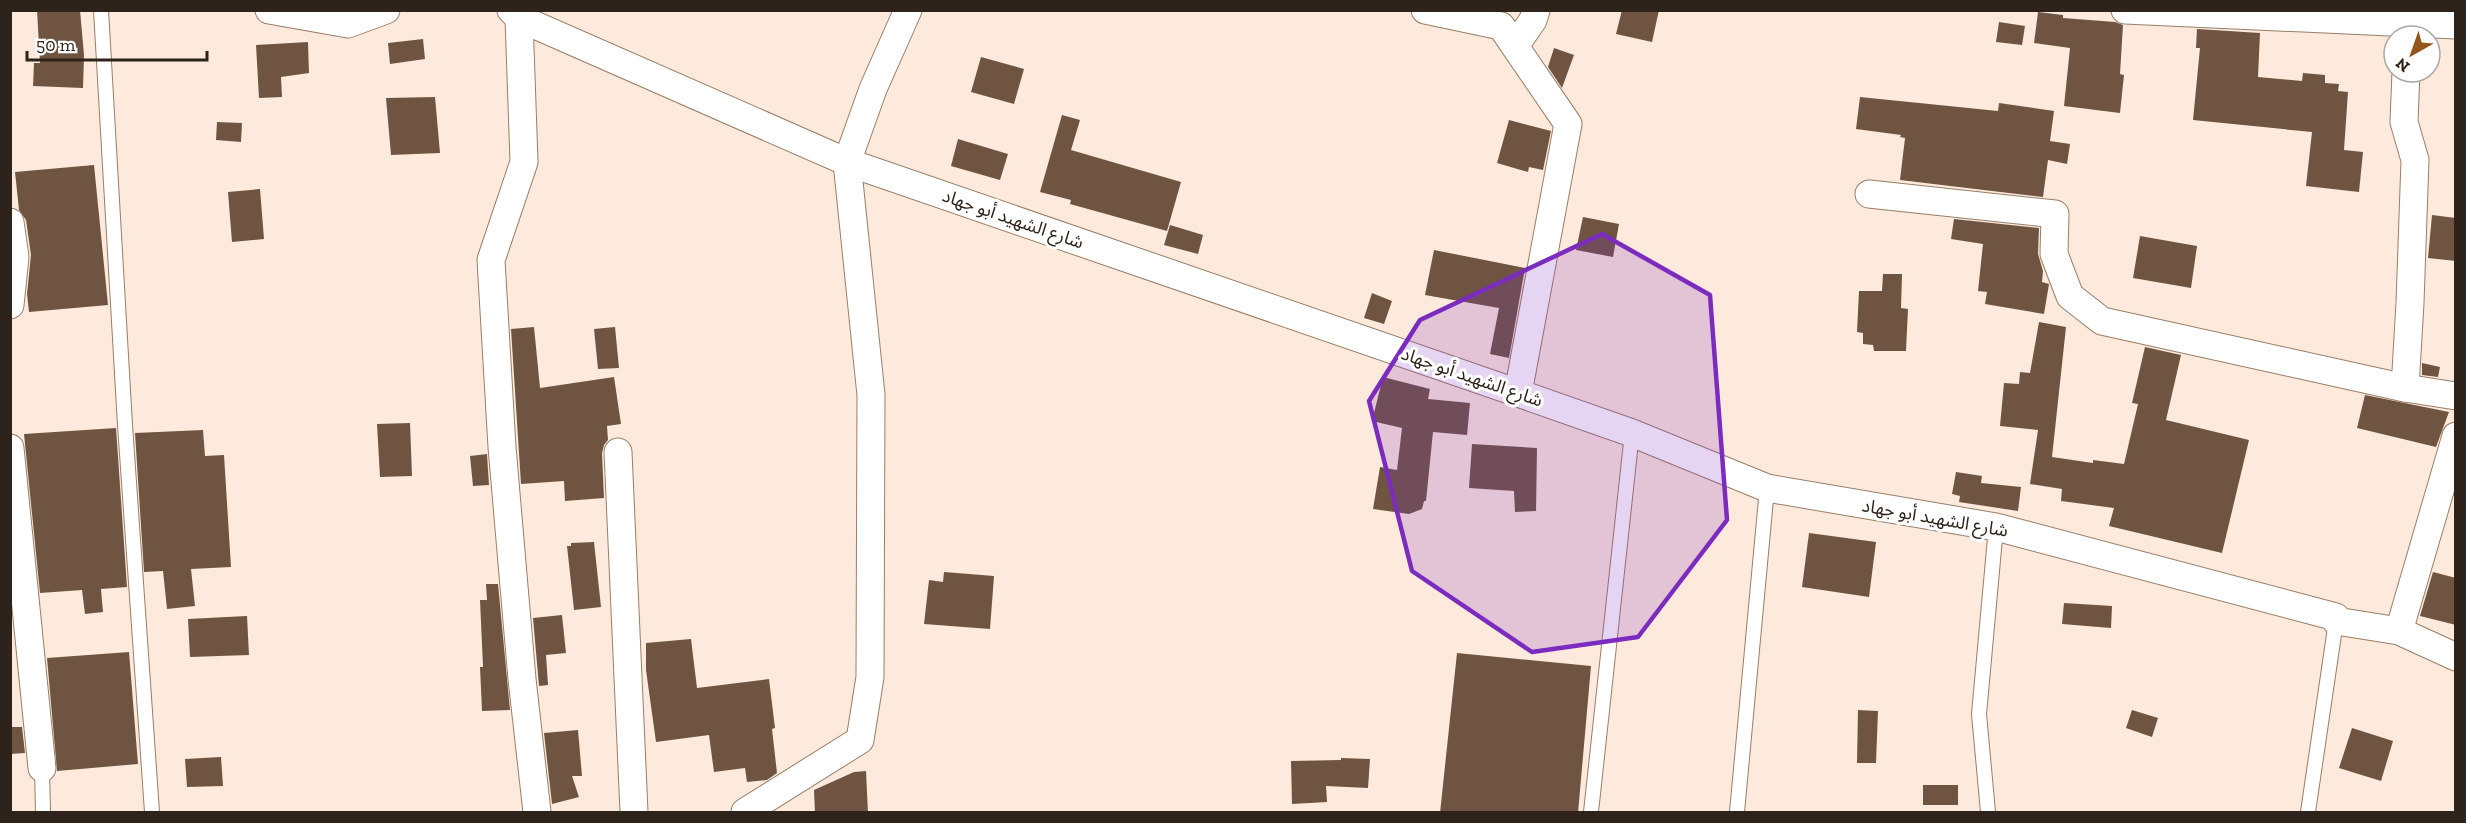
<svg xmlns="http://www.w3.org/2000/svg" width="2466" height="823" font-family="'Zilla Slab','Noto Sans Arabic',serif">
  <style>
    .building { fill: #6f5541 }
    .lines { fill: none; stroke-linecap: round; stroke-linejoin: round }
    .lane-casing { stroke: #997e68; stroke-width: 16 }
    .street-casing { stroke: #997e68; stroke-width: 29 }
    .lane { stroke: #fff; stroke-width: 14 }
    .street { stroke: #fff; stroke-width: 27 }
    .marked { fill: #7b2cbf; fill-opacity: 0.2; stroke: #7b2cbf; stroke-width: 4.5; stroke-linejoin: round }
    .labels { text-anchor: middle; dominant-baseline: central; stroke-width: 6; stroke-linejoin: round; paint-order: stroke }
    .street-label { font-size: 18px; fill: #2e231a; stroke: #fff }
  </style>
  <rect width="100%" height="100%" fill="#fdeadc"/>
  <g class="building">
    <path d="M37,10H80L84,55L83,88L33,86L34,63H40Z"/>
    <path d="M1622,10H1659L1652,42L1616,34Z"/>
    <path d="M2038,12L2063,15V18L2115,22L2123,25L2120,74L2124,75L2120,113L2064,106L2070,48L2034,43Z"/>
    <path d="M1999,22L2025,26L2022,45L1996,42Z"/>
    <path d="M2197,29L2260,33L2258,77L2302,81L2303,73L2325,75V83L2339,84L2338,91L2348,92L2344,150L2363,152L2359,192L2306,186L2312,132L2193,120L2200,48H2196Z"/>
    <path d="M423,39L425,59L390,64L388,43Z"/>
    <path d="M308,42L309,73L281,77L282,97L259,98L256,45Z"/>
    <path d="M1554,48L1574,55L1562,88L1548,67Z"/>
    <path d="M981,57L1024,69L1014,104L971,92Z"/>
    <path d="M435,97L440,153L391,155L386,98Z"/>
    <path d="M1860,97L1998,111L1999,103L2054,111L2050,141L2070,144L2067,164L2048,160L2043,197L1900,180L1905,138L1900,137L1901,135L1856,129Z"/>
    <path d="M1062,115L1080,120L1071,150L1181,182L1167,231L1070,204L1071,200L1040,192Z"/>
    <path d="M1509,120L1551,131L1543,170L1529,167L1528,172L1497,163Z"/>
    <path d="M217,122L242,123L241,142L216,140Z"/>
    <path d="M958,139L1008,154L1000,180L951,166Z"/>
    <path d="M94,165L108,305L29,312L27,294L31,255L26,220L19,210L15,172Z"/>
    <path d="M260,189L264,239L232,242L228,192Z"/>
    <path d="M2432,215L2456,218V261L2428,258Z"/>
    <path d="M1583,217L1619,224L1613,257L1576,250Z"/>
    <path d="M1954,219L2039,228L2038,254L2043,271L2042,282L2049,284L2044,314L1985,304L1987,292L1978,291L1983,244L1951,239Z"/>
    <path d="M1170,225L1203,235L1198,254L1164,245Z"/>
    <path d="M2140,236L2197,246L2191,288L2133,278Z"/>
    <path d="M1434,250L1525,268L1509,358L1490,354L1499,308L1425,295Z"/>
    <path d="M1883,274H1902L1901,308L1908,309L1906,351H1874L1873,345L1863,344V333L1857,332L1859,291H1882Z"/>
    <path d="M1372,293L1392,301L1384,324L1364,318Z"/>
    <path d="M2039,322L2066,327L2052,457L2093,463V460L2124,464L2138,404L2132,403L2145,347L2181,355L2166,420L2249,440L2222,553L2109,526L2114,508L2061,501L2062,489L2030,484L2038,430L2000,426L2004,383L2019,384L2020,372L2030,373Z"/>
    <path d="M534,327L540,388L614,377L621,424L607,426L608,440L604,445L602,453L604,498L565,501L564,481L521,484L511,329Z"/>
    <path d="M615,327L619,368L598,369L594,329Z"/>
    <path d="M2422,363L2440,367L2438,377L2422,375Z"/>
    <path d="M1383,377L1430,389L1428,399L1470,403L1467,435L1433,432L1426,501H1424L1422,509L1409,514L1373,509L1380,467L1397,470L1402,428L1372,421Z"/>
    <path d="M2365,395L2449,412L2436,447L2357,428Z"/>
    <path d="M410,423L412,476L380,477L377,424Z"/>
    <path d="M116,428L127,587L101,589L103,612L85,614L82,590L40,593L24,434Z"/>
    <path d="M203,430L205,456L224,455L231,567L191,569L195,606L167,609L163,571L144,572L135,433Z"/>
    <path d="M1472,444L1537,448L1536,511L1515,512L1514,491L1469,488Z"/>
    <path d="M487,454L489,485L473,486L470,456Z"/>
    <path d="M1956,472L1982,476L1981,483L2021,487L2018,511L1959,502L1960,496L1952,494Z"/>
    <path d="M1809,533L1876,542L1869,597L1802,587Z"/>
    <path d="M594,542L601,607L574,610L567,546H571V543Z"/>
    <path d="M944,572L994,576L990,629L924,624L929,580L943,582Z"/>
    <path d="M2433,572L2456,578V625L2420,616Z"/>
    <path d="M486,584H498L510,710L482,711L480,667H483L480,600H487Z"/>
    <path d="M2064,603L2112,606L2111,628L2062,624Z"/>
    <path d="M562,615L566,653L546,655L548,685L539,686L533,618Z"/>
    <path d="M247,616L249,655L190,657L188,619Z"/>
    <path d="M691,639L697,688L769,679L775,728L772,729L777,773L767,780L747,782L745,768L714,772L709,735L656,742L646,670V643Z"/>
    <path d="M129,652L138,764L57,771L47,658Z"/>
    <path d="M1457,653L1591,666L1578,813H1440Z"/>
    <path d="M1858,710L1878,711L1876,763H1857Z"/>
    <path d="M2132,710L2158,718L2152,737L2126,728Z"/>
    <path d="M10,727H22L25,753L10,754Z"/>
    <path d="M2352,728L2393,741L2381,781L2339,768Z"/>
    <path d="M578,730L582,776H572L579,797L552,804L544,733Z"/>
    <path d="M221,757L223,786L187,787L185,759Z"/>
    <path d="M1341,758L1370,759L1368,788L1326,786L1327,802L1292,804L1291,761L1341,760Z"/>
    <path d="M866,771L868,813H815L814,790L854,772Z"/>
    <rect x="1923" y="785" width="35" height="20"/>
  </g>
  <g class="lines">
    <defs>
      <g id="lane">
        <path d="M101,10L125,425L152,812"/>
        <path d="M42,768L43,812"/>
        <path d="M1591,812L1632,433"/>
        <path d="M1737,812L1767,488"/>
        <path d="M1988,812L1979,714L1996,527"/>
        <path d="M2308,812L2336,621"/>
      </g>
      <g id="street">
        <path d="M269,10L348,24L386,10"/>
        <path d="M511,10L519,18L847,162L1518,393L1632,433L1767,488L1996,527L2336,617V621L2399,631L2456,657"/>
        <path d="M1425,10L1501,26L1568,124L1518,393"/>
        <path d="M2125,10L2456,25"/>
        <path d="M519,18L524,162L491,260L502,447L522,679L537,812"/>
        <path d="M1515,46L1533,20L1536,10"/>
        <path d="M1869,194L2055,214L2054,254L2070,296L2102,321L2405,388L2456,396"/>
        <path d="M10,222L15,257L10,305"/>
        <path d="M2405,388L2410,303L2415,160L2404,122L2406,72"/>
        <path d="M10,448L42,768"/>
        <path d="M618,452L634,812"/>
        <path d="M2399,631L2456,436"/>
        <path d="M745,812L860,740L870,677L871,395L847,162L873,89L908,10"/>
      </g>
    </defs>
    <use href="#lane" class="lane-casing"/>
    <use href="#street" class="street-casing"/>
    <use href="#lane" class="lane"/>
    <use href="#street" class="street"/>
  </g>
  <path class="marked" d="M1602,234L1710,295L1727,520L1638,637L1532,652L1412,571L1369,401L1420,320Z"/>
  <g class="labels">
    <g class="street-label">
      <text transform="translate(1013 219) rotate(19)">شارع الشهيد أبو جهاد</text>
      <text transform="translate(1472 377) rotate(19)">شارع الشهيد أبو جهاد</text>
      <text transform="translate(1935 518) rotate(10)">شارع الشهيد أبو جهاد</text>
    </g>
  </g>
  <rect width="2466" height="823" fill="none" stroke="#2e231a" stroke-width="24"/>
  <g transform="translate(2412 54) rotate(220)"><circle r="28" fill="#ffffff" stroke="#aba7a3" stroke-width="1.5"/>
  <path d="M0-4.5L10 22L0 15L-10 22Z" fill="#94561a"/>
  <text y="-9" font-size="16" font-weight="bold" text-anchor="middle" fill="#2e231a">N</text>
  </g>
  <path d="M27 51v9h180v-9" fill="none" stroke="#2e231a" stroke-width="3"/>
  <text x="36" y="51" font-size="18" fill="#2e231a" stroke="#ffffff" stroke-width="4.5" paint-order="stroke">50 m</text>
</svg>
